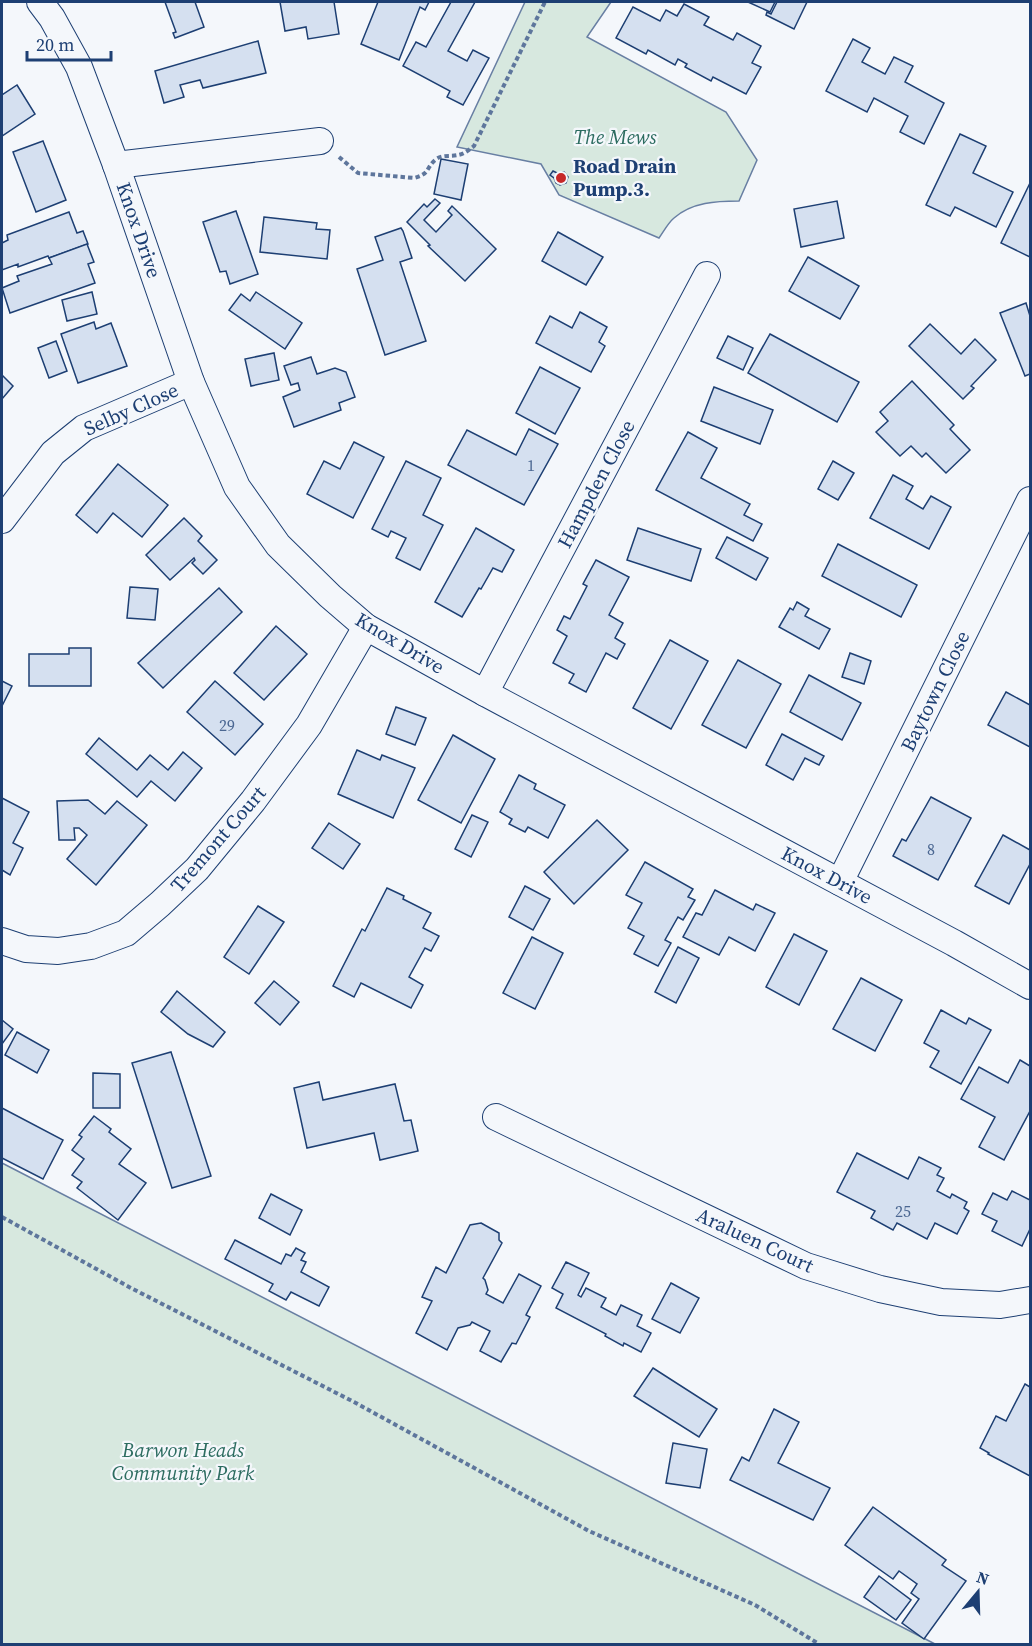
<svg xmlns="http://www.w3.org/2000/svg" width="1032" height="1646" font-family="'Source Serif 4',serif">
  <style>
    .green { fill: #d7e8df; stroke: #687fa3; stroke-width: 1.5 }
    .building { fill: #d5e0f0; stroke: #1d3f73; stroke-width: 1.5 }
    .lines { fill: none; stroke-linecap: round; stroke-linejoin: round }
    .street-casing { stroke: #1d3f73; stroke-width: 28 }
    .path { stroke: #5e769c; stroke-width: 4; stroke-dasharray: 4.5 3; stroke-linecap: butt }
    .street { stroke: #f4f7fb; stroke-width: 26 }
    .poi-dot { fill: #c62828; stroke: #f4f7fb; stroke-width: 2 }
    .labels { text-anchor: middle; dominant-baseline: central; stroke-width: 4.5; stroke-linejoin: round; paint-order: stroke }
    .number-label { font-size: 16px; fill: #4b6792 }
    .park-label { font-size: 20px; font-style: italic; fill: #2c6c60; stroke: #f4f7fb }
    .poi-label { font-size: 20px; font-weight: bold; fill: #1d3f73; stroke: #f4f7fb; text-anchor: start }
    .street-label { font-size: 20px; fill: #1d3f73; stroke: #f4f7fb }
  </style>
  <rect width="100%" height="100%" fill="#f4f7fb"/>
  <g class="green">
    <path d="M525,2H611L587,37L726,112L757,160L739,201C717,201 692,202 674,218C668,223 664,231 659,238L559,195L541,164L457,147Z"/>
    <path d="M2,1163L935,1644H2Z"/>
  </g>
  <g class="building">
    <path d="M165,2H195L204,27L175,38L173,33L176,32Z"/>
    <path d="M280,2H334L339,34L308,39L306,27L285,31Z"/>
    <path d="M378,2H429L425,10L420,7L399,60L361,44Z"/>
    <path d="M451,2H475L448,51L467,61L473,50L489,58L463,105L447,97L450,91L403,66L416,42L426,47Z"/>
    <path d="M748,2H775L770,12Z"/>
    <path d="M777,2H807L794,29L766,15L767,12L771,14Z"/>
    <path d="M684,4L709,17L704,25L733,40L737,33L761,46L752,63L761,67L746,94L713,77L711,81L685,67L687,64L678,59L675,65L648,50L646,54L616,38L633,7L660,21L666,10L677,16Z"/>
    <path d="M853,39L870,48L862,62L885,74L894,57L913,66L905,82L944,103L924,144L900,132L908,116L874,98L867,112L826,91Z"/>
    <path d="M258,41L266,73L203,88L200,80L180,85L184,97L164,103L155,71Z"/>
    <path d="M17,85L35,114L2,136V95Z"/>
    <path d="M960,134L986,146L973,173L1013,192L996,227L955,207L950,216L926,205Z"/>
    <path d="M43,141L66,200L36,212L13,152Z"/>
    <path d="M441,159L468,164L461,200L434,194Z"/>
    <path d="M553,171L557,173L564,172L568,177L566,183L560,185L556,183L554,178L550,175Z"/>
    <path d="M1030,183V257L1001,243Z"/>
    <path d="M435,199L440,203L424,220L436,232L452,215L448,211L452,206L496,249L465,281L428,246L430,245L407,222L424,204L427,207Z"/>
    <path d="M837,201L844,238L801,247L794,209Z"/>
    <path d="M236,211L258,274L230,284L226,271L220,272L203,222Z"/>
    <path d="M69,212L77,233L83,231L88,244L49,258L48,256L18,267V264L2,270V243L8,240L7,235Z"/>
    <path d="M264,217L317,223L316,229L330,230L327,259L260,252Z"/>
    <path d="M401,228L403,231L412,258L400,262L426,341L385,355L357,269L383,260L375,237Z"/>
    <path d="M558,232L603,257L586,285L542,261Z"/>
    <path d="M87,244L94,262L88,264L95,283L10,313L2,288L19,281L17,276L52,264L49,258Z"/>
    <path d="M808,257L859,286L840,319L789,291Z"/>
    <path d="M92,292L97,314L67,321L62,300Z"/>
    <path d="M256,292L302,323L285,349L229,310L241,294L250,301Z"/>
    <path d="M1026,303L1030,316V374L1025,376L1000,313Z"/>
    <path d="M580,312L607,327L599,342L605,346L591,372L536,343L550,316L572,328Z"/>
    <path d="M94,322L96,329L111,323L127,366L78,383L61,334Z"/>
    <path d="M930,324L961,354L975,339L996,360L971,386L974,388L963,399L909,346Z"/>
    <path d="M770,334L859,382L837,422L748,373Z"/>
    <path d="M728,336L753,348L743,370L717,358Z"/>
    <path d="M56,341L67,371L49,378L38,348Z"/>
    <path d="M274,353L279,380L251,386L245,359Z"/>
    <path d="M311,357L317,374L335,368L346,372L355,397L339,403L341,410L294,427L283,397L300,390L298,383L291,385L284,366Z"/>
    <path d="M540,367L580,388L555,434L516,413Z"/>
    <path d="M2,375L13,386L2,399Z"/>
    <path d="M912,381L954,425L950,429L970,450L946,473L926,453L922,457L911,446L900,456L876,432L888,421L880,412Z"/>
    <path d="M714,387L773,410L760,444L701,421Z"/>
    <path d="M529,429L558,444L524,505L448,465L467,430L516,455Z"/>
    <path d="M688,432L717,448L701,478L750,504L744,515L762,524L753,541L656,490Z"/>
    <path d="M354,442L384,457L353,518L307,494L324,461L340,469Z"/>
    <path d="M406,461L441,478L423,515L443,525L420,570L396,558L406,538L391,531L388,537L372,529Z"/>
    <path d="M833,461L854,473L838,500L818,489Z"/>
    <path d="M118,464L168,505L142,537L113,513L97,533L76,515Z"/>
    <path d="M893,475L913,486L906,499L923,509L931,496L951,507L929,549L870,518Z"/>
    <path d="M184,518L202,536L198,541L217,560L203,574L192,563L195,560L194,558L170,580L146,555Z"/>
    <path d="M476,528L514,550L502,572L493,568L481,589L479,588L462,617L435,602Z"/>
    <path d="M638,528L701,549L691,581L627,560Z"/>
    <path d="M727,537L768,558L756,580L716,558Z"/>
    <path d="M838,544L917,585L901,617L822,576Z"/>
    <path d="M596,560L629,577L609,615L623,623L615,638L625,644L617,659L606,653L586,692L569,683L574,674L553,663L567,636L557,630L564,616L570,619L587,586L583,584Z"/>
    <path d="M130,587L158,589L155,620L127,618Z"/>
    <path d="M219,588L242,612L163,688L138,663Z"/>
    <path d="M797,602L809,609L805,616L830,629L819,649L779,627L790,608L793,610Z"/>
    <path d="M276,626L307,654L264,700L234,673Z"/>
    <path d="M670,640L708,661L671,729L633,708Z"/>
    <path d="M69,648H91V686H29V654H69Z"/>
    <path d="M850,653L871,661L864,684L842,677Z"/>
    <path d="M738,660L781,684L746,748L702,725Z"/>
    <path d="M809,675L861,703L842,740L790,712Z"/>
    <path d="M2,681L12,686L2,706Z"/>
    <path d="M215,681L263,724L235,755L187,712Z"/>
    <path d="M1006,692L1030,705V747L988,725Z"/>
    <path d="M396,707L426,718L415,745L386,734Z"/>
    <path d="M782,734L824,756L819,765L805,758L793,780L766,765Z"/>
    <path d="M453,735L495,759L461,823L418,800Z"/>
    <path d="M99,738L137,770L150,755L168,770L183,752L202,768L175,801L151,781L137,797L86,754Z"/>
    <path d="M357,750L380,760L382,755L415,768L393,818L338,794Z"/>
    <path d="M519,775L536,784L534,789L565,805L548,838L528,827L525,832L509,824L512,819L500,812Z"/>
    <path d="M931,797L971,818L938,880L893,856L902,839L906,841Z"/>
    <path d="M2,798L29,812L13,843L23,848L10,875L2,870Z"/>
    <path d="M88,800L105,814L117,801L147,825L96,885L67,859L87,835L79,828H74L75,840H59L57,801Z"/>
    <path d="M472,815L488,822L471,857L455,849Z"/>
    <path d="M597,820L628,850L574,904L544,872Z"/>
    <path d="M329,823L360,844L343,869L312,848Z"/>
    <path d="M1003,835L1030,850V864L1009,904L975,886Z"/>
    <path d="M645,862L693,889L688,897L695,900L683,920L678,917L665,940L671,943L658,966L634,954L644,936L628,928L642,903L626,895Z"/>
    <path d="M525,886L550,899L533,930L509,917Z"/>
    <path d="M387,888L404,896L403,899L431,913L423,928L439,936L431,951L425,948L409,977L423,985L411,1008L361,983L354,997L333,986L362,929L365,931Z"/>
    <path d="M715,890L753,910L756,904L775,913L755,951L729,937L719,955L683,937L696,913L702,915Z"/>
    <path d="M258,906L284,922L249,974L224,957Z"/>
    <path d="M794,934L827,951L799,1005L766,987Z"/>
    <path d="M532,937L563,953L535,1009L503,993Z"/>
    <path d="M678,947L699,958L676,1003L655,992Z"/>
    <path d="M861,978L902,1000L875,1051L833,1029Z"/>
    <path d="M274,981L299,1002L280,1025L255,1003Z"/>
    <path d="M177,991L225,1032L213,1047L188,1034L161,1012Z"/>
    <path d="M941,1010L966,1024L969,1018L991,1030L961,1084L930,1067L939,1051L924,1043Z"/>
    <path d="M2,1020L13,1029L2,1044Z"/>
    <path d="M17,1032L49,1050L37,1073L5,1055Z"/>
    <path d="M171,1052L211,1176L172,1188L132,1063Z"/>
    <path d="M1020,1060L1030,1066V1111L1004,1160L979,1147L995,1117L961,1099L979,1067L1008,1083Z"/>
    <path d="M93,1073L120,1074V1108H93Z"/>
    <path d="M319,1082L323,1100L395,1084L404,1121L411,1120L418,1151L380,1160L374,1133L307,1148L294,1088Z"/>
    <path d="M2,1108L63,1140L43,1179L2,1158Z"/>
    <path d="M94,1116L111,1129L109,1132L131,1149L119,1164L146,1183L118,1220L77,1188L82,1182L72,1175L84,1159L72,1150L82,1137L79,1135Z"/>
    <path d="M857,1153L908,1179L919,1157L941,1168L937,1175L944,1178L937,1191L950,1198L952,1194L967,1202L964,1208L969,1211L957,1234L935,1223L927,1239L897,1223L893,1230L871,1218L875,1211L837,1192Z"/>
    <path d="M1012,1191L1030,1200V1229L1022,1246L992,1231L997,1221L982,1214L993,1193L1007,1200Z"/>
    <path d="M271,1194L302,1210L290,1235L259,1218Z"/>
    <path d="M481,1223L499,1233V1240L502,1243L483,1278L485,1280L488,1290L486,1294L503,1303L519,1274L541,1286L526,1315L530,1317L516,1344L512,1343L501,1362L480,1351L490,1331L472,1322L470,1325L458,1328L447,1350L416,1333L432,1301L422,1297L436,1267L446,1273L470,1225Z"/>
    <path d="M235,1240L281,1264L286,1254L291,1256L296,1248L305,1253L301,1260L306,1262L301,1272L329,1287L319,1306L291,1292L286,1300L269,1291L273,1284L225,1259Z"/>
    <path d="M566,1262L589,1273L578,1295L581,1297L586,1288L606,1298L601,1307L616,1315L621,1305L642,1315L637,1326L651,1333L641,1352L624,1343L623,1346L605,1336L606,1334L556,1308L563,1294L552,1288Z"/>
    <path d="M671,1283L699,1298L680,1333L652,1319Z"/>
    <path d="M653,1368L717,1409L699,1437L634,1396Z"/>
    <path d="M1025,1384L1030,1387V1476L988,1454L989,1453L980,1448L996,1416L1006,1421Z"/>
    <path d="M774,1409L799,1422L778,1463L830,1488L813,1520L730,1480L742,1457L749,1461Z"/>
    <path d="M673,1443L707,1449L700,1488L666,1483Z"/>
    <path d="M873,1507L946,1560L942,1565L966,1581L924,1639L902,1623L919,1599L911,1593L917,1584L899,1571L893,1579L845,1545Z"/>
    <path d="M879,1576L911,1600L896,1620L864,1597Z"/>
  </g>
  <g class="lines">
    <defs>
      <g id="street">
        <path d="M40,2L52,18L79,67L116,165L191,382L237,487L278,545L330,596L366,627L485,693L954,943L1030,986"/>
        <path d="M116,165L320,141"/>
        <path d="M2,520L53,453L84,428L191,382"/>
        <path d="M485,693L707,275"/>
        <path d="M840,882L1030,500"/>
        <path d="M2,941L26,949L58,951L91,946L126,933L160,904L197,869L253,801L309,725L366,627"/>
        <path d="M496,1117L806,1266L880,1289L941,1302L1000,1305L1030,1300"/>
      </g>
    </defs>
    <use href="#street" class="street-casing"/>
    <g class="path">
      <path d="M339,157L358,173L414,178C430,174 426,168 435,160C442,154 450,157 458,155C464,154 469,150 474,146L545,2"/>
      <path d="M2,1217L131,1288L354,1402L589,1531L755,1605L819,1644"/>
    </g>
    <use href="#street" class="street"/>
  </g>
  <circle class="poi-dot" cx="561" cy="178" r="6"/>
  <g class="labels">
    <g class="number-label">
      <text x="531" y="465">1</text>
      <text x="227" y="725">29</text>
      <text x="931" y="849">8</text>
      <text x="903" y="1211">25</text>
    </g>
    <g class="park-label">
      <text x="615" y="137">The Mews</text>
      <text x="183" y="1450">Barwon Heads<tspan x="183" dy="23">Community Park</tspan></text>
    </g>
    <g class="poi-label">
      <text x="573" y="166">Road Drain<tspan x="573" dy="23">Pump.3.</tspan></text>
    </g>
    <g class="street-label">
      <text transform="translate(139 230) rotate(71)">Knox Drive</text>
      <text transform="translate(131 409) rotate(-24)">Selby Close</text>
      <text transform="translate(596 484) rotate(-62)">Hampden Close</text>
      <text transform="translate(400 643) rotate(31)">Knox Drive</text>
      <text transform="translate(935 691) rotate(-64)">Baytown Close</text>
      <text transform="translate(218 839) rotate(-49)">Tremont Court</text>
      <text transform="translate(827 875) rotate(28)">Knox Drive</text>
      <text transform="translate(755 1240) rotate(25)">Araluen Court</text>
    </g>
  </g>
  <rect width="1032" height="1646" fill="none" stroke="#1d3f73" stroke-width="6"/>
  <g transform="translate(978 1592) rotate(19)" stroke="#f4f7fb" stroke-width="4.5" paint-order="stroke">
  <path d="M0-4.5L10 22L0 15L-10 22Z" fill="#1d3f73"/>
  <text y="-9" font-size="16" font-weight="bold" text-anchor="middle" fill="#1d3f73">N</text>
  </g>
  <path d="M27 51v9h84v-9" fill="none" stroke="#1d3f73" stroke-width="3"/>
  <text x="36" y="51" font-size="18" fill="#1d3f73" stroke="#f4f7fb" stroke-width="4.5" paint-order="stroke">20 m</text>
</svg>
